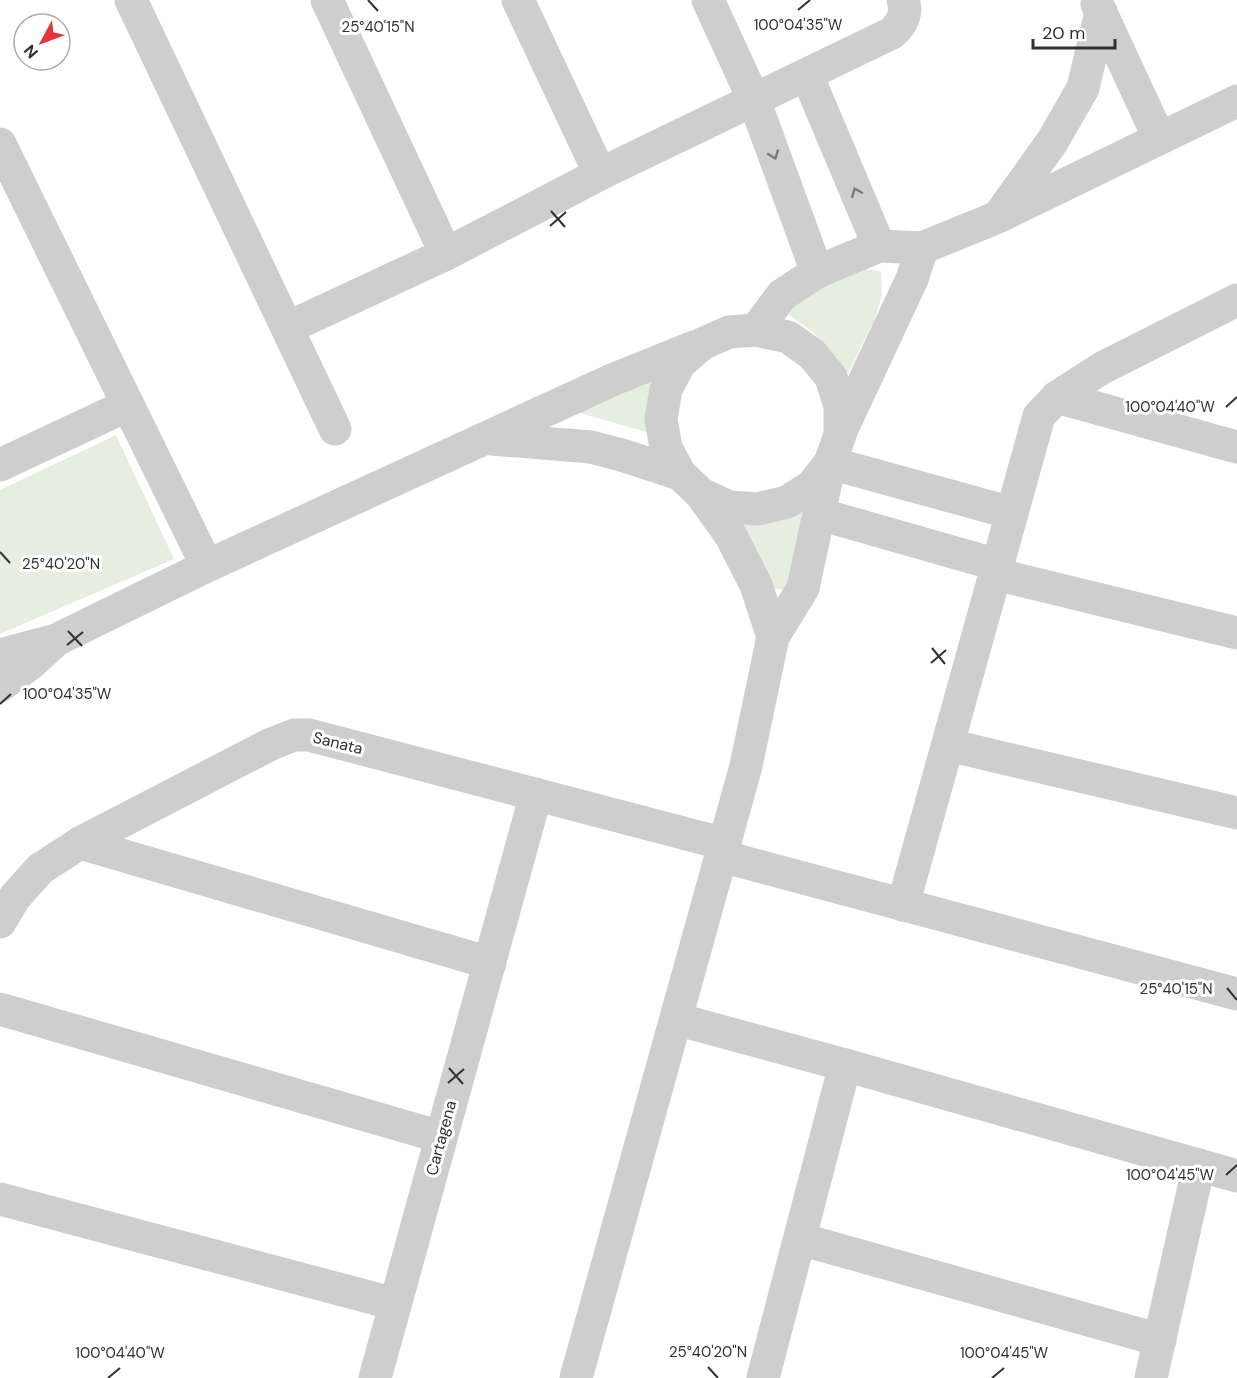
<svg xmlns="http://www.w3.org/2000/svg" width="1237" height="1378" font-family="'DM Sans',sans-serif">
  <style>
    .green { fill: #e6eee0 }
    .lines { fill: none; stroke-linecap: round; stroke-linejoin: round }
    .minor { stroke: #cecece; stroke-width: 33 }
    .oneway { stroke: #787878 }
    .ticks { fill: none; stroke: #313131; stroke-width: 2 }
    .labels { text-anchor: middle; dominant-baseline: central; stroke-width: 6; stroke-linejoin: round; paint-order: stroke }
    .street-label { font-size: 16px; fill: #313131; stroke: #fff }
    .ticks-label { font-size: 15px; text-anchor: middle; fill: #313131; stroke: #fff; stroke-width: 6; stroke-linejoin: round; paint-order: stroke }
  </style>
  <rect width="100%" height="100%" fill="#fff"/>
  <g class="green">
    <path d="M854,268L881,271L882,295L874,321L848,373L814,333L781,309Z"/>
    <path d="M651,376L646,415L650,433L573,411Z"/>
    <path d="M116,435L174,559L0,634V490Z"/>
    <path d="M806,503L801,562L784,589H771L735,514Z"/>
  </g>
  <g class="lines">
    <g class="minor">
      <path d="M131,0L287,328L446,254L600,174L892,33C902,24 908,13 903,0"/>
      <path d="M327,0L446,254"/>
      <path d="M518,0L600,174"/>
      <path d="M708,0L754,100L817,272"/>
      <path d="M1097,4L1159,138"/>
      <path d="M807,75L879,246"/>
      <path d="M0,144L207,566"/>
      <path d="M1001,213L1052,142L1083,88L1101,12"/>
      <path d="M922,248L998,217L1237,101"/>
      <path d="M287,328L335,429"/>
      <path d="M756,330L782,295L817,272L879,246L922,248L912,279L840,433"/>
      <path d="M1057,397L1237,447"/>
      <path d="M492,439L591,447L625,456L680,474"/>
      <path d="M830,463L1012,513"/>
      <path d="M0,465L128,405"/>
      <path d="M701,494L731,536L756,585L773,637"/>
      <path d="M819,514L998,565"/>
      <path d="M995,574L1237,633"/>
      <path d="M0,655L56,640L207,566L612,380L694,347"/>
      <path d="M0,686L30,664L53,643"/>
      <path d="M948,745L1237,813"/>
      <path d="M80,843L490,963"/>
      <path d="M721,856L1237,994"/>
      <path d="M903,905L1039,416L1057,397L1102,368L1237,300"/>
      <path d="M0,922L15,897L40,869L80,843L271,744L294,735H309L725,844"/>
      <path d="M0,1009L441,1137"/>
      <path d="M676,1019L845,1065L1237,1176"/>
      <path d="M0,1199L395,1304"/>
      <path d="M800,1239L1160,1340"/>
      <path d="M375,1378L536,794"/>
      <path d="M576,1378L746,766L773,637L803,588L830,463L840,435V406L831,377L812,354L788,337L756,330L729,332L702,344L680,363L666,389L661,419L666,448L680,474L701,494L729,507L758,509L787,502L812,486L830,463"/>
      <path d="M763,1378L845,1065"/>
      <path d="M1151,1378L1199,1165"/>
    </g>
  </g>
  <defs><path id="oneway-chevron" d="M-2-3.5L2.5 0L-2 3.5" fill="none" stroke-width="1.6" stroke-linecap="round" stroke-linejoin="round" transform="scale(1.5)"/></defs>
  <g class="oneway">
    <use href="#oneway-chevron" transform="translate(774 155) rotate(70)"/>
    <use href="#oneway-chevron" transform="translate(856 192) rotate(-113)"/>
  </g>
  <path class="ticks" d="M368,0L378,11M798,10L810,0M551,211L565,227M550,226L566,212M1226,407L1237,397M0,552L10,563M68,631L82,646M67,645L83,632M932,648L945,664M931,663L946,650M0,704L11,694M1227,988L1237,1000M449,1068L463,1084M448,1083L464,1069M1226,1175L1237,1165M708,1367L718,1378M108,1378L120,1368M992,1378L1004,1368"/>
  <g class="labels">
    <g class="street-label">
      <text transform="translate(338 743) rotate(14)">Sanata</text>
      <text transform="translate(441 1138) rotate(-75)">Cartagena</text>
    </g>
  </g>
  <g class="ticks-label">
    <text x="798" y="30">100°04'35"W</text>
    <text x="378" y="32">25°40'15"N</text>
    <text x="1170" y="412">100°04'40"W</text>
    <text x="61" y="569">25°40'20"N</text>
    <text x="67" y="699">100°04'35"W</text>
    <text x="1176" y="994">25°40'15"N</text>
    <text x="1170" y="1180">100°04'45"W</text>
    <text x="708" y="1357">25°40'20"N</text>
    <text x="120" y="1358">100°04'40"W</text>
    <text x="1004" y="1358">100°04'45"W</text>
  </g>
  <g transform="translate(42 42) rotate(229)"><circle r="28" fill="#ffffff" stroke="#adadad" stroke-width="1.5"/>
  <path d="M0-4.5L10 22L0 15L-10 22Z" fill="#e73537"/>
  <text y="-9" font-size="16" font-weight="bold" text-anchor="middle" fill="#313131">N</text>
  </g>
  <path d="M1033 39v9h82v-9" fill="none" stroke="#313131" stroke-width="3"/>
  <text x="1042" y="39" font-size="18" fill="#313131" stroke="#ffffff" stroke-width="4.5" paint-order="stroke">20 m</text>
</svg>
